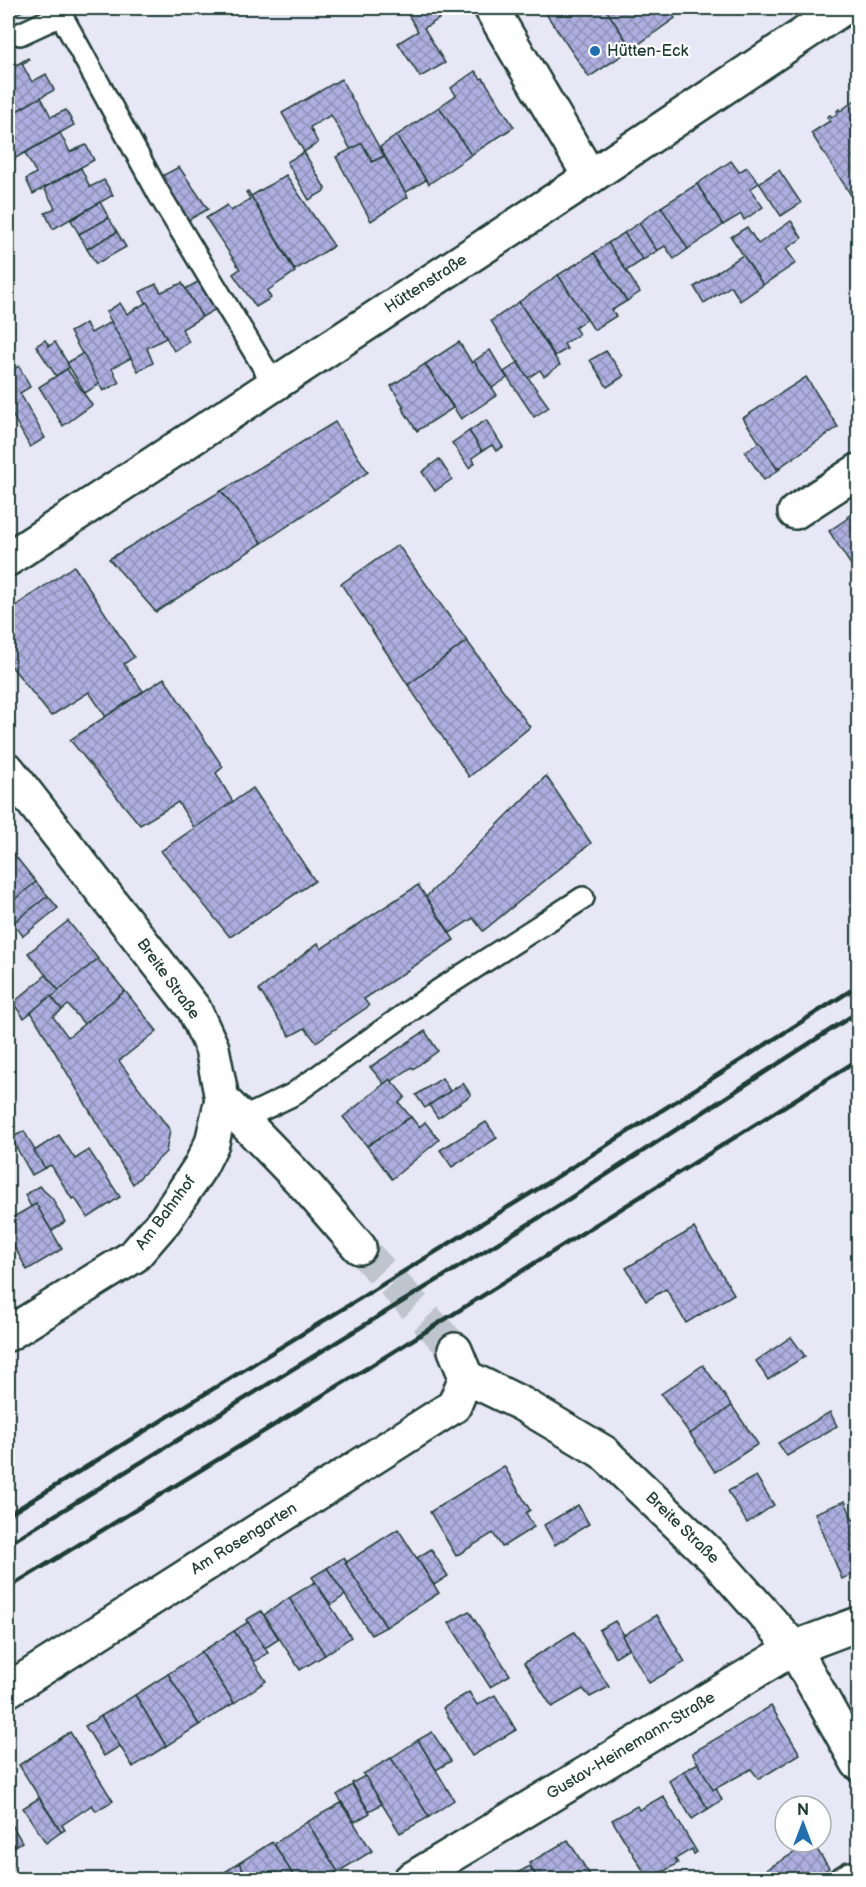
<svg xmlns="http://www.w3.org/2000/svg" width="866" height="1887" font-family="'Balsamiq Sans',sans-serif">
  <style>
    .building { fill: url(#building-cross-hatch); stroke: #1f3d34; stroke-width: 1.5 }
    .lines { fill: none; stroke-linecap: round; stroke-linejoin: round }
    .minor-tunnel { stroke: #bfc5cf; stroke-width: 33; stroke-dasharray: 33 16; stroke-linecap: butt }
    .service-casing { stroke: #1f3d34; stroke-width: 26 }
    .minor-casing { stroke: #1f3d34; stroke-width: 38 }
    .service { stroke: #fff; stroke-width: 21 }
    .minor { stroke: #fff; stroke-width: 33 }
    .rail { stroke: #1f3d34; stroke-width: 4.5 }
    .poi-dot { fill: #1f6fb2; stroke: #fff; stroke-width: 2 }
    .labels { text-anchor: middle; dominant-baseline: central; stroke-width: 4.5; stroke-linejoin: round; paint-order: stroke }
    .poi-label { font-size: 16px; fill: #1f3d34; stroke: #fff; text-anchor: start }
    .street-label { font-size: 16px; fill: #1f3d34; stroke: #fff }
  </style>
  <defs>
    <pattern id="building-cross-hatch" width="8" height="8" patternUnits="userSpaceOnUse" patternTransform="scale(1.5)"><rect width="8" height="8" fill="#aeafe0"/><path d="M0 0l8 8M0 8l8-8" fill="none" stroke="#8d90b6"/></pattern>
  </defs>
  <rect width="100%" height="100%" fill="#e7e7f6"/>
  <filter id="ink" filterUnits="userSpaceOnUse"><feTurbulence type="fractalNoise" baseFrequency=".0167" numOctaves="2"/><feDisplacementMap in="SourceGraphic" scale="12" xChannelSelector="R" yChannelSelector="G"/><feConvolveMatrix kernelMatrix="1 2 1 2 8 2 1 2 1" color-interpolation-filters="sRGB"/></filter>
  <g filter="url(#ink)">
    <g class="building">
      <path d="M8,8H28L13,16Z"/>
      <path d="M404,8H433L439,19L424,28L445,63L420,77L398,43L418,31Z"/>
      <path d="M542,8H605L632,49L589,77Z"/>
      <path d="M605,8H667L675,18L632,49Z"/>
      <path d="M8,51L16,65L8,70Z"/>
      <path d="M28,58L29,60L22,64L32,82L46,74L54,90L8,116V70Z"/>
      <path d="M475,71L481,79L483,78L514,127L471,155L439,107L456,95L451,88Z"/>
      <path d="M341,79L384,156L372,162L362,143L351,150L331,115L310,127L318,143L304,152L282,113Z"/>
      <path d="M41,97L51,117L66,110L74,125L14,159L8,147V142L16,138L8,122V116Z"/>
      <path d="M858,98V206L811,133L830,121L827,117L830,115L832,117L838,113L837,111L839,109L840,111Z"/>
      <path d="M439,107L471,155L429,184L396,136Z"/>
      <path d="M60,133L70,152L86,145L94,160L33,194L26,179L36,173L25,153Z"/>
      <path d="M396,136L426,180L405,193L380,147Z"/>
      <path d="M362,143L372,162L384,156L408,197L371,221L336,157Z"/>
      <path d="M304,152L326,190L309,200L287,162Z"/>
      <path d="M731,161L739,172L747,167L759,183L750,189L763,207L744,220L741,214L723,225L697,184Z"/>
      <path d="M179,167L208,209L187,221L162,176Z"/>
      <path d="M81,168L90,187L104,180L113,195L53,229L45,213L55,208L44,188Z"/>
      <path d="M779,170L801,203L781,216L759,183Z"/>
      <path d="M286,175L334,246L295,270L251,196Z"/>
      <path d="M697,184L723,225L688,249L661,207Z"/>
      <path d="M248,191L295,272L267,291L271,298L256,307L233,274L240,269L206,218L227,205L231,211L250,199L246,192Z"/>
      <path d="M100,202L109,218L79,234L71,220Z"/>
      <path d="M661,207L688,249L674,259L665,246L657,251L639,223Z"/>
      <path d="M109,218L117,232L87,249L79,234Z"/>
      <path d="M791,221L802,238L786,249L796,263L763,285L731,237L747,227L758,244Z"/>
      <path d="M639,223L657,251L643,260L624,233Z"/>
      <path d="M117,232L126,247L96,264L87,249Z"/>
      <path d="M624,233L643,260L626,271L608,243Z"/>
      <path d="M608,243L640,292L627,301L594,253Z"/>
      <path d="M594,253L627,301L612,310L616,316L594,330L558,275Z"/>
      <path d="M743,255L763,285L740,301L731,286L704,303L694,287Z"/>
      <path d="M558,275L587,319L575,328L579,334L564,344L567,349L555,356L519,302Z"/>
      <path d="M201,280L216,309L202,317L185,289Z"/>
      <path d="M182,283L202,317L182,329L189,342L174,351L140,292L156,284L161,292Z"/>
      <path d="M147,302L166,338L147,348L153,363L138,371L106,312L120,303L127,314Z"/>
      <path d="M519,302L560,365L544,376L540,370L528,378L491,321Z"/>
      <path d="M111,322L131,358L112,368L119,383L103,391L70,332L86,323L91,333Z"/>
      <path d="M45,340L49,346L55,342L70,367L56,376L36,346Z"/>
      <path d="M459,342L472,363L474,361L497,395L461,419L425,364Z"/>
      <path d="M490,350L507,378L492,388L474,361Z"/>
      <path d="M606,351L624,376L607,387L590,360Z"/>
      <path d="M83,353L99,384L85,393L67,363Z"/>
      <path d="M519,362V365L549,407L534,417L504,372Z"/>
      <path d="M425,364L453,408L417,431L402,408L404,407L391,386Z"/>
      <path d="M19,366L30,387L20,393L45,438L30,447L8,407V372Z"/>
      <path d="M67,369L92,405L63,426L39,387Z"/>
      <path d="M806,377L838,427L777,469L743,418Z"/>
      <path d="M486,420L503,447L496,451L492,445L482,451L469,431Z"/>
      <path d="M335,422L368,472L262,543L221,491Z"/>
      <path d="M469,431L482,451L472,458L475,463L469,468L452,443Z"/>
      <path d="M760,442L777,469L778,467L780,469L764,480L745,452Z"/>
      <path d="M439,459L452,479L435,491L422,472Z"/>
      <path d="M221,491L262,543L156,612L109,559Z"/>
      <path d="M858,509V576L829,531L848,518L847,517Z"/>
      <path d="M398,545L467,641L408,685L341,584Z"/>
      <path d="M74,566L134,657L124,664L143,691L106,717L89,692L51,716L8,662V611Z"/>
      <path d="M467,641L530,727L469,777L408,685Z"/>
      <path d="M164,678L223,767L216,773L233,802L195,829L178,802L140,825L70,740Z"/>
      <path d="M546,776L591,843L483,931L473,918L450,933L426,897Z"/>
      <path d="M253,788L315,881L230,937L161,851Z"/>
      <path d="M8,847L36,882L8,905Z"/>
      <path d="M36,882L48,896L13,923L8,916V905Z"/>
      <path d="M418,885L454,940L364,999L369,1006L316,1042L305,1028L290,1036L259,990L318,943L321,949Z"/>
      <path d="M48,896L58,908L23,936L13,923Z"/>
      <path d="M68,921L98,959L59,991L28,953Z"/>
      <path d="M98,959L125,991L84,1024L68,1005L62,1010L51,996Z"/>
      <path d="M46,975L59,991L24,1018L13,1003Z"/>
      <path d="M125,991L157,1031L119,1061L170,1130L166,1152L133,1184L31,1012L51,996L62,1010L53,1017L68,1037Z"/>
      <path d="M425,1031L438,1051L413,1069L412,1067L392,1081L390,1079L384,1084L370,1067Z"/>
      <path d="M442,1078L450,1091L425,1108L416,1095Z"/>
      <path d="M390,1079L405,1097L399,1103L411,1117L367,1146L343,1117Z"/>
      <path d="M463,1083L471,1095L438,1118L429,1105Z"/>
      <path d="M411,1117L419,1127L425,1122L439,1140L392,1179L367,1146Z"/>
      <path d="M486,1122L497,1138L452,1167L440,1150Z"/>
      <path d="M24,1131L45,1168L32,1175L11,1138Z"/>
      <path d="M59,1135L75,1159L89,1150L120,1197L88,1218L75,1198L72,1199L51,1165L45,1168L34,1151Z"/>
      <path d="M39,1186L52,1198L65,1222L51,1231L36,1204L31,1207L25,1195Z"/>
      <path d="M36,1204L62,1249L27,1270L8,1235V1220Z"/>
      <path d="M694,1228L734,1294L686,1323L666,1289L646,1301L626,1268Z"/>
      <path d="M791,1337L805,1356L768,1380L756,1361Z"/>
      <path d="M703,1365L732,1406L690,1434L661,1394Z"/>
      <path d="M732,1406L758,1444L715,1472L690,1434Z"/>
      <path d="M830,1412L837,1426L787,1456L778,1443Z"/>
      <path d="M504,1466L530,1510L526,1513L534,1527L502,1547L493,1533L456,1556L430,1512Z"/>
      <path d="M756,1476L774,1505L747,1523L728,1491Z"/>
      <path d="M845,1501L853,1520L858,1518V1572L842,1579L815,1513Z"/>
      <path d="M578,1505L589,1524L555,1545L544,1525Z"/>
      <path d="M398,1529L439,1593L386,1627L345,1563Z"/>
      <path d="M431,1549L448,1576L434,1585L417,1558Z"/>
      <path d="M344,1557L347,1563H345L386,1627L371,1635L327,1568Z"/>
      <path d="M327,1568L345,1595L331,1605L312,1577Z"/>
      <path d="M315,1582L351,1637L325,1655L289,1598Z"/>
      <path d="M289,1598L325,1655L300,1670L264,1615Z"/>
      <path d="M261,1611L279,1639L265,1648L246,1620Z"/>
      <path d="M469,1611L510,1675L490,1687L449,1623Z"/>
      <path d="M657,1615L685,1662L649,1683L622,1636Z"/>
      <path d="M615,1621L624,1635L622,1636L629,1648L615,1657L599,1630Z"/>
      <path d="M248,1622L268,1653L254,1662L234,1631Z"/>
      <path d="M234,1631L266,1681L234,1703L201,1652Z"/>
      <path d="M574,1632L609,1687L590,1697L583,1689L552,1707L524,1663Z"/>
      <path d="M201,1652L234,1703L199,1725L168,1674Z"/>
      <path d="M168,1674L199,1725L166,1746L135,1695Z"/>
      <path d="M469,1692L477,1705L495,1695L516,1730L472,1756L443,1708Z"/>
      <path d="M135,1695L166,1746L133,1767L101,1716Z"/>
      <path d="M771,1706L800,1754L759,1779L751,1769L713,1790L692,1753Z"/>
      <path d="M101,1716L120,1746L104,1756L85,1726Z"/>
      <path d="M70,1732L113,1801L96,1811L92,1805L62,1825L65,1830L61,1832L19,1765Z"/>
      <path d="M432,1732L451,1761L436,1770L418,1740Z"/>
      <path d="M418,1740L454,1800L429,1817L391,1758Z"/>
      <path d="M391,1758L429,1817L400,1833L363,1774Z"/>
      <path d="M698,1763L713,1790L716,1788L722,1800L708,1809L684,1771Z"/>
      <path d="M684,1771L708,1809L692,1819L669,1781Z"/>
      <path d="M365,1776L382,1804L369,1811L352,1783Z"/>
      <path d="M352,1785L370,1813L355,1822L337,1795Z"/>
      <path d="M663,1796L697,1852L694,1854L692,1849L675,1859L678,1863L649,1880L612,1820L637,1806L639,1810Z"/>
      <path d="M39,1798L61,1832L46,1843L23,1808Z"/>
      <path d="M341,1803L372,1851L338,1872L307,1822Z"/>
      <path d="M8,1818L22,1842L8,1851Z"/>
      <path d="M307,1822L338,1872L327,1880H296L274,1844Z"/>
      <path d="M568,1840L593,1880H538L529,1863Z"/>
      <path d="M272,1842L274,1844L296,1880H249L239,1863Z"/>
      <path d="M812,1842L829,1868L811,1880H749Z"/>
      <path d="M239,1863L249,1880H212Z"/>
      <path d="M530,1866L538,1880H518L515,1874Z"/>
      <path d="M179,1873L183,1880H169Z"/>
    </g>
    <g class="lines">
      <path class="minor-tunnel" d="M359,1247L455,1350"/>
      <defs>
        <g id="service">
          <path d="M20,34L61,15L159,194L274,384"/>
          <path d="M242,1119L292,1095L438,991L583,898"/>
          <path d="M838,1880L849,1873"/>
        </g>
        <g id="minor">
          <path d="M491,8L590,177"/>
          <path d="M795,512L858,471"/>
          <path d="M8,559L590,177L843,8"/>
          <path d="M8,770L194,1009L212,1048L222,1099L308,1188L359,1247"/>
          <path d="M8,1334L134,1256L165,1220L200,1167L212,1143L222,1099"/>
          <path d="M455,1350L466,1377L522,1404L603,1452L716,1560L794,1648L858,1763"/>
          <path d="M8,1690L454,1406L466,1377"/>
          <path d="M410,1880L794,1648L858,1624"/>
        </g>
      </defs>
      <use href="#service" class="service-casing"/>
      <use href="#minor" class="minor-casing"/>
      <use href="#service" class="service"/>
      <use href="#minor" class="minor"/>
      <g class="rail">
        <path d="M8,1515L536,1190L858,986"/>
        <path d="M8,1544L558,1206L858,1012"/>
        <path d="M8,1588L369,1367L858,1060"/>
      </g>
    </g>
  </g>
  <circle class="poi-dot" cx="595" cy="51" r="6"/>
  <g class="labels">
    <g class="poi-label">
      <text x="607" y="51">Hütten-Eck</text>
    </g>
    <g class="street-label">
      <text transform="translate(426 284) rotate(-33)">Hüttenstraße</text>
      <text transform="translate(168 979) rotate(54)">Breite Straße</text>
      <text transform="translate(166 1213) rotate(-53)">Am Bahnhof</text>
      <text transform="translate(682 1528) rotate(44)">Breite Straße</text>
      <text transform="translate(244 1539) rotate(-32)">Am Rosengarten</text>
      <text transform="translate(631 1746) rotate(-31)">Gustav-Heinemann-Straße</text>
    </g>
  </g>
  <rect width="866" height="1887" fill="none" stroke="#fff" stroke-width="30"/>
  <rect x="15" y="15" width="836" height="1857" fill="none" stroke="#1f3d34" stroke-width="2" filter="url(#ink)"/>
  <g transform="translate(803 1824)"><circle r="28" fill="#ffffff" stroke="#a5b1ae" stroke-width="1.5"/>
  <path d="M0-4.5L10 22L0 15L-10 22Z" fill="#1f6fb2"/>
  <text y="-9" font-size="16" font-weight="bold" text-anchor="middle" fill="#1f3d34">N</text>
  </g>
</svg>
